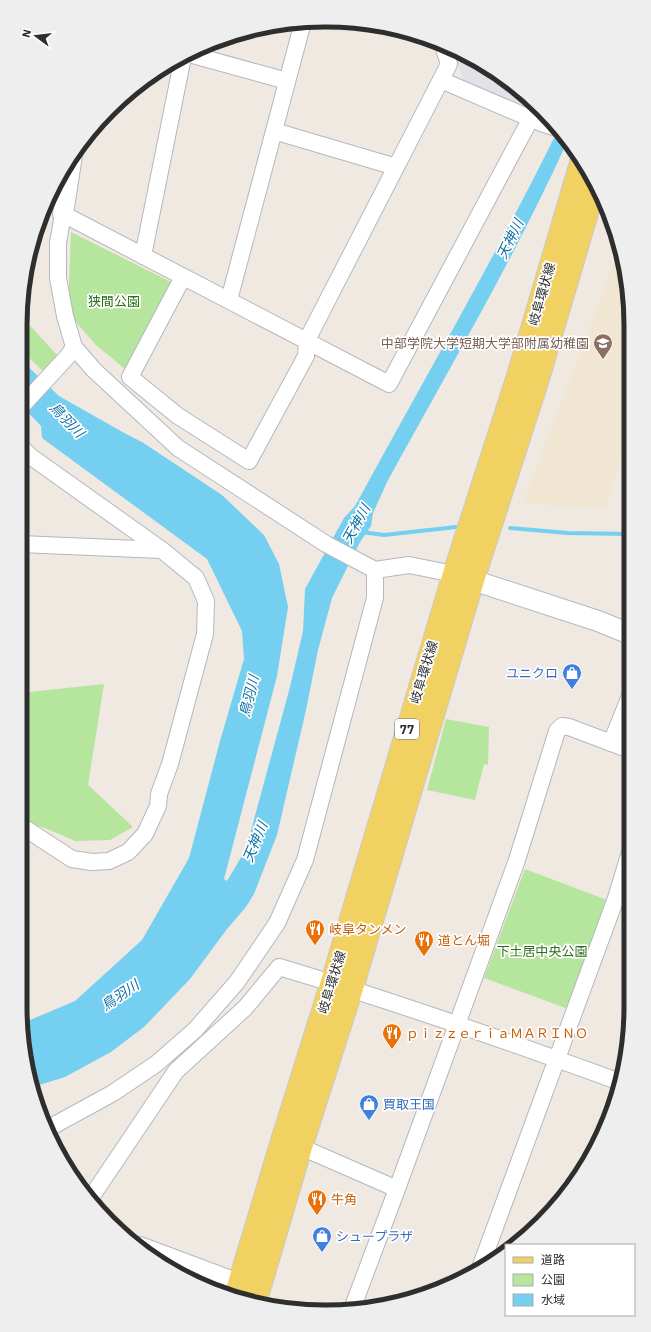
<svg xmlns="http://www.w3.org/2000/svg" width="651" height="1332" font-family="'IBM Plex Sans','Noto Sans JP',sans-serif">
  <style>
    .industrial { fill: #e3e1e8 }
    .education { fill: #f0e6d1 }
    .green { fill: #b6e59e }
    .water { fill: #75cff0 }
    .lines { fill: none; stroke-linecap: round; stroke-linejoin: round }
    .stream { stroke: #75cff0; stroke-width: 4 }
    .minor-casing { stroke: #b4b7c1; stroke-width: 18 }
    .tertiary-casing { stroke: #b4b7c1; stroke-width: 22 }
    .primary-casing { stroke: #c9c9c9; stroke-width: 24 }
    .minor { stroke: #fff; stroke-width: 16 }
    .tertiary { stroke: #fff; stroke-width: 20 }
    .primary { stroke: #f2d163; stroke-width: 22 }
    .labels { text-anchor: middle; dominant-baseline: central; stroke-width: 3.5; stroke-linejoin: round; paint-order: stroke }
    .shield { fill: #fff; stroke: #6d6d6d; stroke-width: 1 }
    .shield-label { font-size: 12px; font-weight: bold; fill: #2e2e2e }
    .street-label { font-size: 13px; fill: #2e2e2e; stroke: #fff }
    .park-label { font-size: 13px; fill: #2c6e1b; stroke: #fff }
    .education-label { font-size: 13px; fill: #785e54; stroke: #fff; text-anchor: end }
    .shop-label { font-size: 13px; fill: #366cbe; stroke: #fff; text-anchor: start }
    .food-label { font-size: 13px; fill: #c56008; stroke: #fff; text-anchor: start }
    .water-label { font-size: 14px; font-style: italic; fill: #0d6fa3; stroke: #fff }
    .rim { fill: none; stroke: #2e2e2e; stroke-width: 5 }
  </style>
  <rect width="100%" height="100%" fill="#efe9e1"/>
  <path class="industrial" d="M453,49L512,83L526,98L523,105L465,85Z"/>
  <path class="education" d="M619,251L628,285L629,434L605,509L523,503Z"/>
  <g class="green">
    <path d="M71,232L173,283L125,369L96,345L68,313Z"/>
    <path d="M21,316L58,356L43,371L31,360L20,346Z"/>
    <path d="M104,684L88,785L133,827L110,840L75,841L45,828L20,821V693Z"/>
    <path d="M446,719L489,727L488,765L484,764L475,800L427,790Z"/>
    <path d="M525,869L607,900L568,1009L484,978Z"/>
  </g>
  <path class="water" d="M558,130L568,140C515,257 449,369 387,482L373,513L371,526L360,542L332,598L318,650L306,710L277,835L254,894L246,907L227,929L190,979L144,1027L111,1052L65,1077L33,1087L23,1023L75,1001L142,940L189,858L220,741L244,659L242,631L207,559L42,438L41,426L20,404V359L59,396L126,434L142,442L222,495L264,535L279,564L288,607L277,676L224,879L227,881L246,849L290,687L303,631L305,589L344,518L355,506C423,381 495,258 558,130Z"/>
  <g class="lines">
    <g class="stream">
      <path d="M510,528L568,533L629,534"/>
      <path d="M361,532L384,535L456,527"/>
    </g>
    <defs>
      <g id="minor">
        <path d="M189,54L287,81"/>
        <path d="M441,80L541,123L556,128"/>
        <path d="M274,131L396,167"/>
        <path d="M143,256L183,57"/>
        <path d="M183,277L130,377L178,416L249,461L306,356L307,340L449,64L442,43"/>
        <path d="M229,300L303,22"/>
        <path d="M20,408L68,356L74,347"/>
        <path d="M20,544L162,550"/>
        <path d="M454,574L409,565L375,570L326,544L178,448L94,370L74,347L65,316L58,278V243L63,214L389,384L531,118"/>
        <path d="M611,743L630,696"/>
        <path d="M20,825L72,859L92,862L109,861L128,852L145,834L158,806L159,794L170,764L205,634L206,601L196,578L162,550L30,456L20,446"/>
        <path d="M49,1128L113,1093L156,1064L195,1030L237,982L277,923L305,860L375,598V570"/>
        <path d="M301,1147L397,1189"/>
        <path d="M90,1199L176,1071L245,1008L279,967C394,1001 507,1041 620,1082"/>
        <path d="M140,1245L239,1282"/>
        <path d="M480,1268L616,898L630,852"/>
        <path d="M352,1309L397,1189L517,860L557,731L562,726L569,727L630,750"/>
      </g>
      <g id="tertiary">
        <path d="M63,214L72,155"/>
        <path d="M457,575L598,621L630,634"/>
      </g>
      <g id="primary">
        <path d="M235,1297L282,1141L332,982L454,574L518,376L581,163"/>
        <path d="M255,1303L301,1147L352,988L473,580L537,382L595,186"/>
      </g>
    </defs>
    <use href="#minor" class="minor-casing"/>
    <use href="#tertiary" class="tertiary-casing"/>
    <use href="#primary" class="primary-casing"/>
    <use href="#minor" class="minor"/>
    <use href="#tertiary" class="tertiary"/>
    <use href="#primary" class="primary"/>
  </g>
  <defs>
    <symbol id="school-pin" viewBox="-11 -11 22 30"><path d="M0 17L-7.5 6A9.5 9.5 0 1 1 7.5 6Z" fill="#8d6e63" stroke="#fff"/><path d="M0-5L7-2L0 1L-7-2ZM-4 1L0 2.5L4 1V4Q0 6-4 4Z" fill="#fff"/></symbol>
    <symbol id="shop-pin" viewBox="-11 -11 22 30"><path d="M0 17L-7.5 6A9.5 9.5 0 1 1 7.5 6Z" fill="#3f7fe0" stroke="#fff"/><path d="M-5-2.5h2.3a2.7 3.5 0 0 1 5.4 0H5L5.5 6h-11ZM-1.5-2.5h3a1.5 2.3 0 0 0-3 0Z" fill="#fff"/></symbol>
    <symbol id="restaurant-pin" viewBox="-11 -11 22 30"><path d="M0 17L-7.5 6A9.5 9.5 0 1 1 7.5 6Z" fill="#e8710a" stroke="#fff"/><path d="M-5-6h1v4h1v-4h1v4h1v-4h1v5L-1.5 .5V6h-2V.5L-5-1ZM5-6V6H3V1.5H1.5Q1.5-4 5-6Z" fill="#fff"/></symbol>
  </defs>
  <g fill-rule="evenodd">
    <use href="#school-pin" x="592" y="332" width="22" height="30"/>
    <use href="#shop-pin" x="561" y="662" width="22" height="30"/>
    <use href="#restaurant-pin" x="304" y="918" width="22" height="30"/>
    <use href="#restaurant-pin" x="413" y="929" width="22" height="30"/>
    <use href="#restaurant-pin" x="381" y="1022" width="22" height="30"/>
    <use href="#shop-pin" x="358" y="1093" width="22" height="30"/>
    <use href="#restaurant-pin" x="306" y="1188" width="22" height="30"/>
    <use href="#shop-pin" x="311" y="1225" width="22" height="30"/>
  </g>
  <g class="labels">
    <rect class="shield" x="395" y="719" width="24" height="20" rx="3"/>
    <g class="shield-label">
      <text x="407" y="729">77</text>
    </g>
    <g class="street-label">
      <text transform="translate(542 294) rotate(-74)">岐阜環状線</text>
      <text transform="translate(424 672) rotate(-73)">岐阜環状線</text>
      <text transform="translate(332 982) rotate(-73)">岐阜環状線</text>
    </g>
    <g class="park-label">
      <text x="114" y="301">狭間公園</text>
      <text x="542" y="951">下土居中央公園</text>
    </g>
    <g class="education-label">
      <text x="589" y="343">中部学院大学短期大学部附属幼稚園</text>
    </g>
    <g class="shop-label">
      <text x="558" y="673" text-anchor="end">ユニクロ</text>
      <text x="383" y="1104">買取王国</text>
      <text x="336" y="1236">シュープラザ</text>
    </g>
    <g class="food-label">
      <text x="329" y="929">岐阜タンメン</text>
      <text x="438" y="940">道とん堀</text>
      <text x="406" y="1033">ｐｉｚｚｅｒｉａＭＡＲＩＮＯ</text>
      <text x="331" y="1199">牛角</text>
    </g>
    <g class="water-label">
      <text transform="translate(510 239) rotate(-64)">天神川</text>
      <text transform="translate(67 420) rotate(46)">鳥羽川</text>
      <text transform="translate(356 524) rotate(-61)">天神川</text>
      <text transform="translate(249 696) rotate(-76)">鳥羽川</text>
      <text transform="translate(255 842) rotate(-67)">天神川</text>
      <text transform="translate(120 995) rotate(-34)">鳥羽川</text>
    </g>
  </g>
  <path d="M0 0H651V1332H0ZM325 27H326A298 298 0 0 1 624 325V1007A298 298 0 0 1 326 1305H325A298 298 0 0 1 27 1007V325A298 298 0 0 1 325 27Z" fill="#eee" fill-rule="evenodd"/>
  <path class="rim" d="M325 27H326A298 298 0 0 1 624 325V1007A298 298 0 0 1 326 1305H325A298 298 0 0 1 27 1007V325A298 298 0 0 1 325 27Z"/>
  <rect x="505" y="1244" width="130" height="72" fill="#ffffff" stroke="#ababab"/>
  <rect x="513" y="1257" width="20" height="6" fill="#f2d163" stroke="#ababab"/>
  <text x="541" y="1264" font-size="12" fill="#2e2e2e">道路</text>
  <rect x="513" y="1274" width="20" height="12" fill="#b6e59e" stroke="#ababab"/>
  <text x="541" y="1284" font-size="12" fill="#2e2e2e">公園</text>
  <rect x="513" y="1294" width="20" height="12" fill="#75cff0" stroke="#ababab"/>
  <text x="541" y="1304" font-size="12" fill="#2e2e2e">水域</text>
  <g transform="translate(36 36) rotate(285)" stroke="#ffffff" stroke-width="3" paint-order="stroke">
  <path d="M0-3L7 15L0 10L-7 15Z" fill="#2e2e2e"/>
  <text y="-6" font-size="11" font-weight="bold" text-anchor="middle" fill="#2e2e2e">N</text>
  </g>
</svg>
